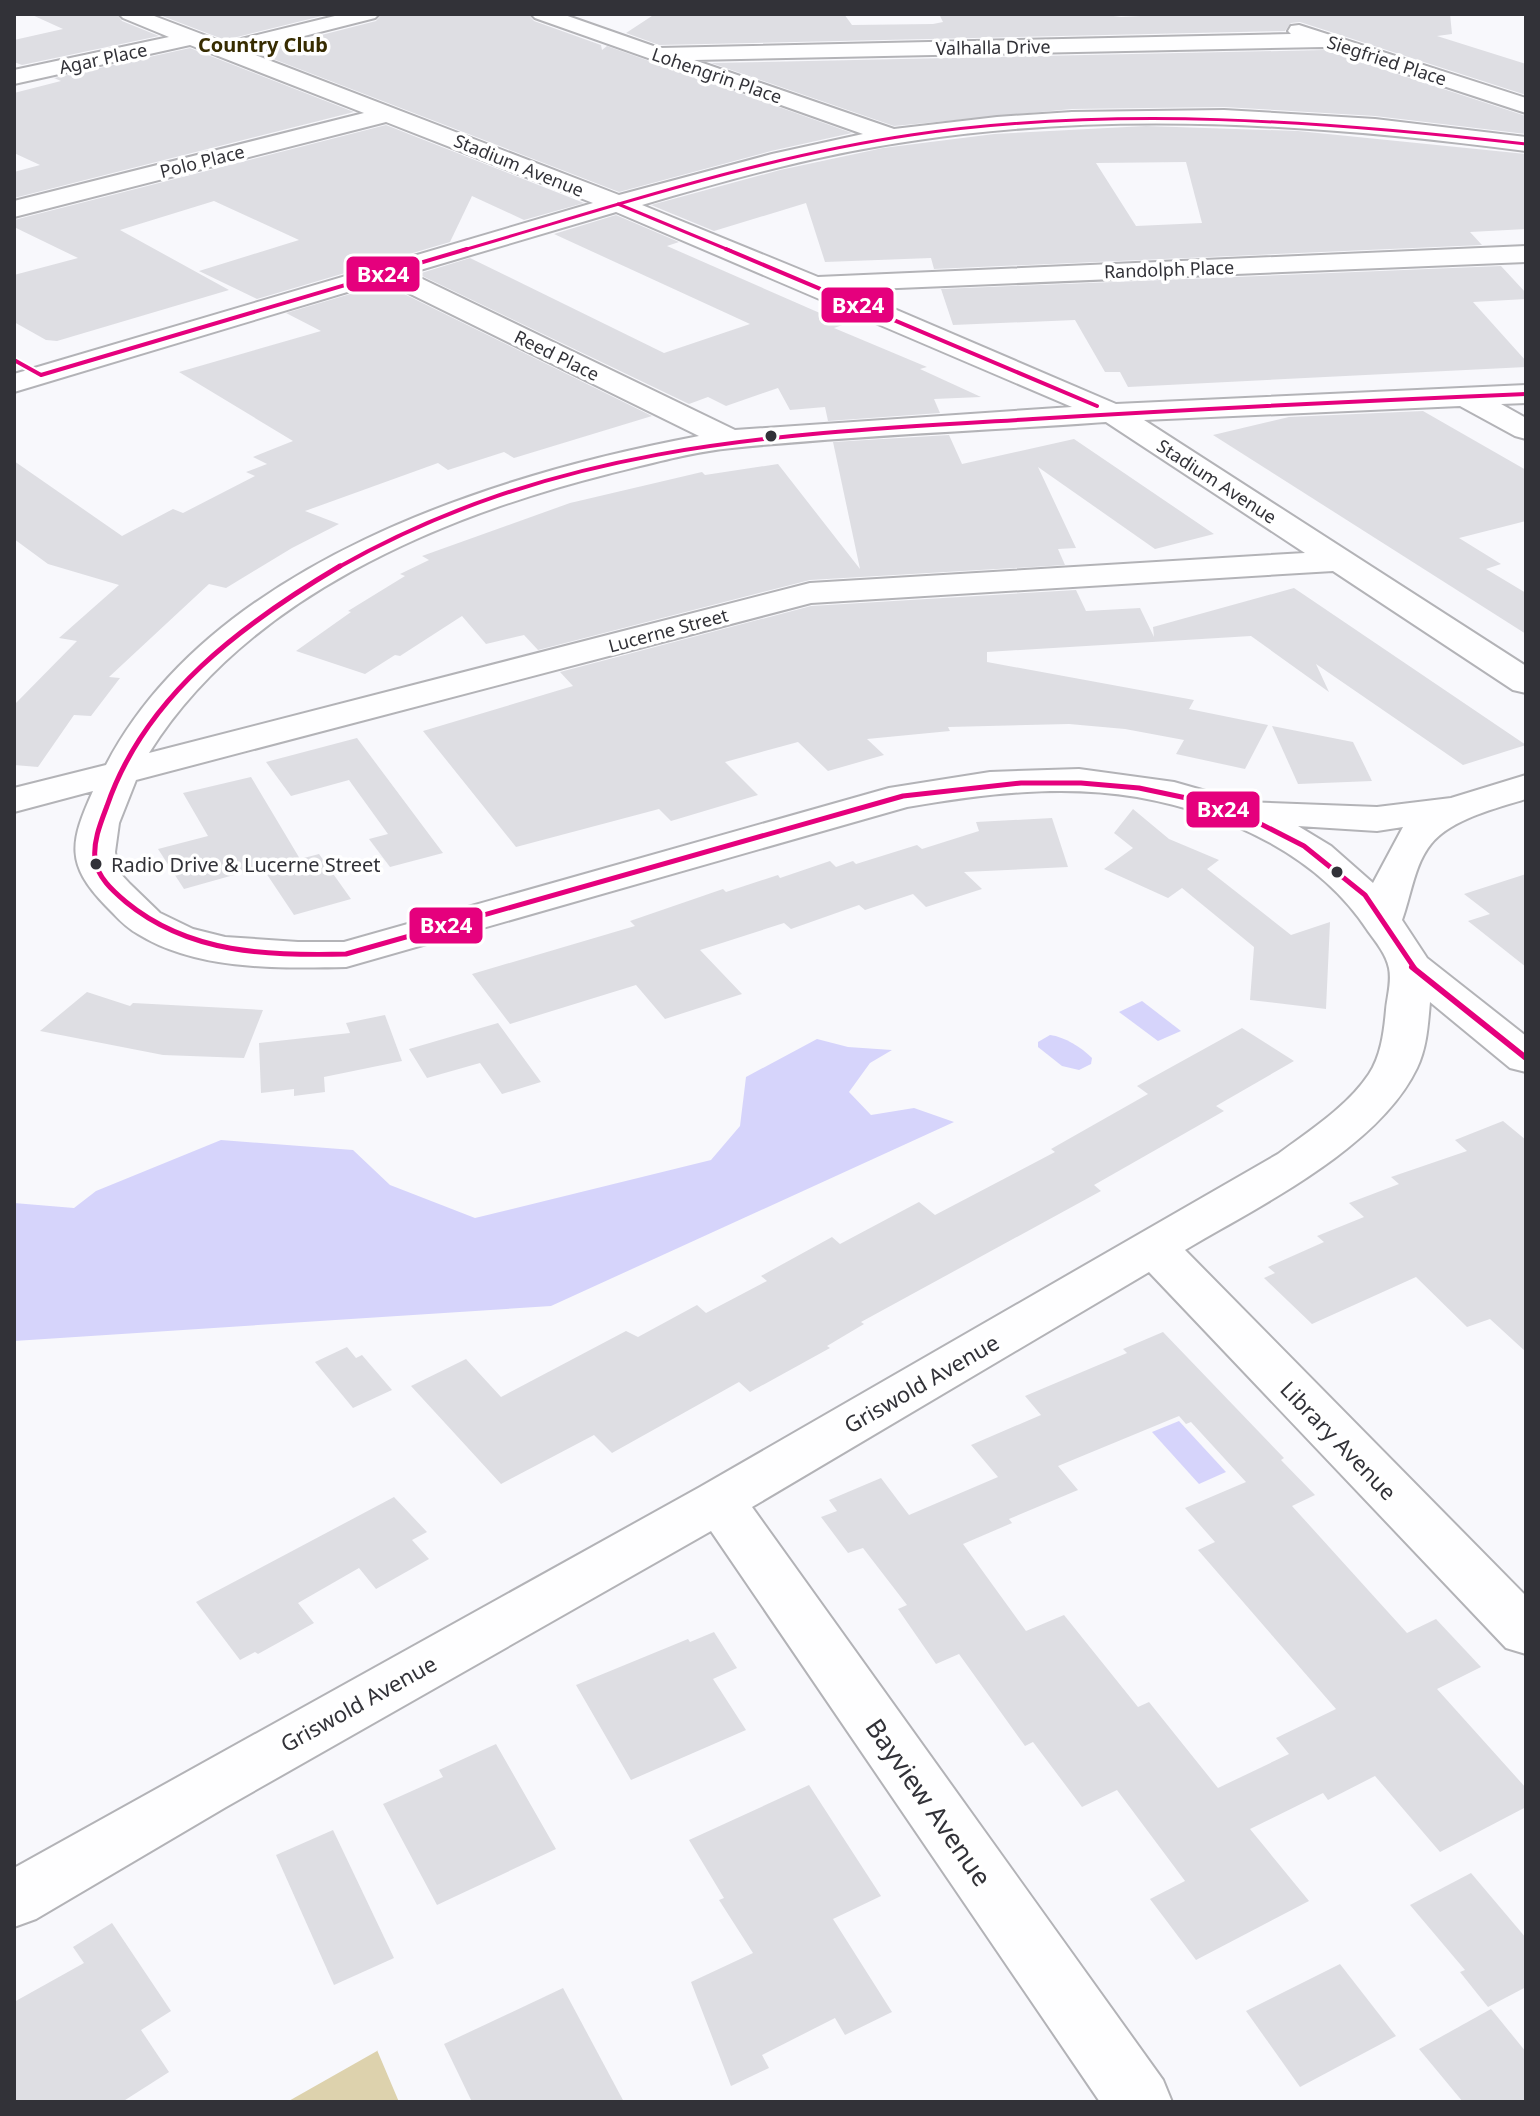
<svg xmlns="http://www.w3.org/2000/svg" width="1540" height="2116" font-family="'Noto Sans',sans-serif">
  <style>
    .forest { fill: #ddd2ad }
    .water { fill: #d6d4fb }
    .building { fill: #dedee3; fill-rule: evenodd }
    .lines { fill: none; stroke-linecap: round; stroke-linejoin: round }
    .minor-casing { stroke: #b3b3b7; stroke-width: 4 }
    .minor { fill: #fefeff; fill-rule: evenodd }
    .bus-1-far3-casing { stroke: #fff; stroke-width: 6 }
    .bus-1-far2-casing { stroke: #fff; stroke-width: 8 }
    .bus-1-far1-casing { stroke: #fff; stroke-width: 10 }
    .bus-1-casing { stroke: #fff; stroke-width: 12 }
    .bus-1-far3 { stroke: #e5007d; stroke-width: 3 }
    .bus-1-far2 { stroke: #e5007d; stroke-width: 4 }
    .bus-1-far1 { stroke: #e5007d; stroke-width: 5 }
    .bus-1 { stroke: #e5007d; stroke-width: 6 }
    .bus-dot { fill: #323238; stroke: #fff; stroke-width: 3 }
    .labels { text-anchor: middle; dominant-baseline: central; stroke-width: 7; stroke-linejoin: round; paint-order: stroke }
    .far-street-label { font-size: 18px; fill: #323238; stroke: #fff }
    .far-neighbourhood-label { font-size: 20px; font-weight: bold; fill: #372c01; stroke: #fff }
    .bus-label { font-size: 20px; fill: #323238; stroke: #fff; text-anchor: start }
    .street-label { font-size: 22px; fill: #323238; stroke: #fff }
    .near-street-label { font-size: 26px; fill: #323238; stroke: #fff }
    .line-badge { stroke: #fff; stroke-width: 3 }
    .badge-label { font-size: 22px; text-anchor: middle; font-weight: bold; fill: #fff }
  </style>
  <rect width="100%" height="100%" fill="#f8f8fc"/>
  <path class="forest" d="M377,2050L399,2102H287L377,2051Z"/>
  <g class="water">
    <path d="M1142,1001L1181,1031L1158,1041L1119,1012Z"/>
    <path d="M1050,1035C1065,1037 1081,1047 1092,1058L1091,1064L1079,1070L1062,1066L1038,1047V1042Z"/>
    <path d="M817,1039L848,1047L892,1050L870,1063L849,1092L871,1115L914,1108L954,1122L551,1306L14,1341V1203L74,1208L96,1191L221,1140L353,1150L390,1185L475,1218L711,1160L740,1126L746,1077Z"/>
    <path d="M1179,1421L1226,1472L1199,1484L1152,1432Z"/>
  </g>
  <g class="building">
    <path d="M30,14H116L122,21L159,36L22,65L14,62V40L63,29Z"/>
    <path d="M157,14H330L225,40Z"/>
    <path d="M382,14H528L534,21L601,45L602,50L607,46L852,133L771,151L619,192L255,52L376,21Z"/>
    <path d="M655,14H844L852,25L933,24L943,22L940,16L949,14H1098L1121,17L1178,14H1450L1452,34L1437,36L1526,64V95L1300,22L1291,23L1285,31L659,45L626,33Z"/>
    <path d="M190,48L354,112L14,198V172L40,165L14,153V93L61,81L54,78Z"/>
    <path d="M1324,50L1526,116V134L1375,116L1224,107L1072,109L894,126L711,63Z"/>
    <path d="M386,125L584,203L524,220L472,196L450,242L257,299L199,271L299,240L214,201L120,230L229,290L57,341L46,340L14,322V275L78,258L14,227V220Z"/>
    <path d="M1146,126L1298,131L1526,154V229L1470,232L1482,245L934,269L931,258L825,262L806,203L714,231L651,205L780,170L883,148L994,134ZM1186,162L1202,223L1136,226L1096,163Z"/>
    <path d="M616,215L679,242L667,246L845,324L834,328L927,367L920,369L981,397L934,399L940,413L828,421L825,407L790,410L778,388L726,406L708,397L689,404L418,274L470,258L664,353L750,324L554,234Z"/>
    <path d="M1501,266L1526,293V299L1473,302L1526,361V367L1128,387L1120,372H1105L1075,320L953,325L941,289Z"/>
    <path d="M384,284L652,416L514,458L504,452L448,470L438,463L305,511L339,524L292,548L226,588L209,584L109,677L120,678L91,716L74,715L38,767L14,765V705L77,641L59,638L119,585L48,564L14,539V461L122,536L173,509L183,513L255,476L246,472L267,464L253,457L293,441L179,372L321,331L286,313Z"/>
    <path d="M1423,411L1526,470V521L1459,538L1501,564L1486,569L1526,593V634L1213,435L1289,417Z"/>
    <path d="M949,435L962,464L1074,439L1214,534L1155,549L1038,467L1076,548L1058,549L1065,565L810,580L538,650L524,635L486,644L462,616L400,656L395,655L365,674L296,651L351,612L348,611L405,576L400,574L429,560L422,556L570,503L702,472L705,475L778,464L860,569L833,442Z"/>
    <path d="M1294,588L1526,745L1463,765L1316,664L1329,692L1251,636L987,652V662L1194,700L1189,709L1268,725L1245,769L1176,754L1184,740L1125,729L1069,724L948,727L950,731L867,739L884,755L828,771L798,742L725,762L758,795L671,821L659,809L516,847L423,731L573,686L560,672L811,606L1076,590L1086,611L1140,608L1154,637L1153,627Z"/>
    <path d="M1272,726L1353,742L1372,781L1298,784Z"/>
    <path d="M357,738L443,853L390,867L369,839L388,834L349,780L291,796L266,762Z"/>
    <path d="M251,777L300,859L319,854L351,899L294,915L262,867L184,889L158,849L208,836L183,793Z"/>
    <path d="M1133,809L1169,839L1219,860L1207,869L1291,935L1330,922L1326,1009L1250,1000L1254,947L1182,888L1168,898L1104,869L1133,848L1114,833Z"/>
    <path d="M1052,818L1068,867L964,872L982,889L926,907L913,894L865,910L859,905L791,929L784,923L700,950L742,994L665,1019L636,985L510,1024L472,974L635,926L630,921L723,889L726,892L778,875L780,878L830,861L836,867L853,861L856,864L917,845L922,849L979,831L976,822Z"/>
    <path d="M1526,874V967L1468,921L1490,914L1464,894Z"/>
    <path d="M87,992L130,1006L133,1003L263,1010L244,1058L163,1055L40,1031Z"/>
    <path d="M385,1015L402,1061L324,1077L325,1092L294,1096V1089L261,1093L259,1043L350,1033L346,1023Z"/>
    <path d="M498,1023L541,1082L502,1094L480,1063L427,1078L409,1049Z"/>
    <path d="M1242,1028L1294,1061L1216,1106L1224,1111L1094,1185L1101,1191L861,1322L864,1324L827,1346L830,1348L750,1392L739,1382L612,1453L594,1435L501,1484L411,1386L466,1359L501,1397L626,1331L638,1337L697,1305L706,1313L767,1281L761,1276L832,1237L840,1244L919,1202L935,1215L1055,1152L1051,1149L1148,1094L1137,1086Z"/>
    <path d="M1503,1121L1526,1140V1352L1490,1319L1467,1327L1416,1277L1312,1324L1264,1278L1275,1273L1268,1267L1324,1242L1317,1236L1364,1217L1349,1203L1399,1184L1391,1177L1467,1151L1455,1140Z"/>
    <path d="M1163,1332L1284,1458L1281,1460L1315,1495L1292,1506L1407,1633L1436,1619L1481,1667L1437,1689L1526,1788V1807L1440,1852L1375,1776L1328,1800L1323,1793L1250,1829L1309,1901L1196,1960L1150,1899L1185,1881L1117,1790L1082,1807L1033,1742L1025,1746L959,1654L936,1664L898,1609L907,1605L863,1548L848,1553L821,1517L837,1511L829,1500L881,1478L909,1515L998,1477L971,1445L1041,1415L1025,1396L1127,1353L1123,1349ZM1179,1416L1186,1424L1191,1422L1246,1482L1185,1508L1215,1542L1198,1550L1336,1709L1276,1738L1289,1754L1218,1788L1149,1702L1138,1707L1064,1615L1026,1631L963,1544L1012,1523L1009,1519L1078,1490L1058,1466Z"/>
    <path d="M347,1347L356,1358L362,1355L392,1390L353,1408L315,1362Z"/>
    <path d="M394,1497L427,1532L412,1540L429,1559L376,1589L359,1568L298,1603L314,1623L258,1654L255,1652L240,1660L196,1602Z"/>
    <path d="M714,1632L737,1668L713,1679L746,1730L631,1780L576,1685L688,1639L690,1642Z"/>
    <path d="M496,1744L556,1849L437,1905L383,1804L443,1777L439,1770Z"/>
    <path d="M809,1785L881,1896L833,1919L892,2012L845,2035L835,2018L762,2055L769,2068L731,2086L691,1982L753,1953L719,1900L724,1898L689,1840Z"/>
    <path d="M333,1830L394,1958L334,1985L276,1855Z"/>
    <path d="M1471,1873L1526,1938V1987L1488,2007L1460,1972L1465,1970L1410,1905Z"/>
    <path d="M112,1923L171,2011L141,2030L169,2072L122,2102H14V2002L84,1963L73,1947Z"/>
    <path d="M1340,1964L1396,2036L1300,2087L1246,2011Z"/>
    <path d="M563,1988L624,2102H472L444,2044Z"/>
    <path d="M1491,2009L1526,2052V2102H1463L1419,2049Z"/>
  </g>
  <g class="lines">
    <defs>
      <path id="minor" d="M119,14H149L225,43L343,14H379L375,18L245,51L619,195L772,154L863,134L535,18L531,14H562L659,48L1291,34L1288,31L1291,26L1299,25L1526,98V113L1324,47L694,60L894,129L997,117L1072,112L1224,110L1375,119L1526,137V151C1325,125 1120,110 918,140C824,153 733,178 642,205L818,277L1526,246V262L850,290L1116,404L1526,385V403L1501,404L1526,418V439L1515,436L1460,406L1144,420L1526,666V693L1513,690L1333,571L811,603L136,780L119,823L115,852L118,871L130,884L160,913L193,929L225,937L298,942H344L889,788L990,772L1079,769L1174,782L1244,802L1377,807L1451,798L1526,775V799C1497,808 1451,819 1431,844C1414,865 1411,896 1402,920L1427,958L1526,1036V1072L1510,1068L1430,1002C1428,1024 1427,1047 1417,1068C1379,1148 1259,1206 1185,1250L1526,1596V1654L1506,1648L1149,1272L752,1507L1163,2080L1172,2102H1100L711,1531L226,1807L36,1919L14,1927V1868L700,1487L1278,1154C1309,1131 1347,1107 1369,1074C1381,1056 1384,1032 1386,1010C1387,997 1392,982 1389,968C1386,954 1376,942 1368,931C1318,854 1226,813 1137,797C1061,784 983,794 907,807L346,967C279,968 198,971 138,934C125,927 116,916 106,906C65,864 70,842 93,791L14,812V788L106,765C211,564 492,475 699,436L384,281L14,392V374L593,203L386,122L14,217V201L364,113L190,45L14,84V70L169,37L123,18ZM616,212L1072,407L735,430L410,273ZM1106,422L1305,553L810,583L149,753C246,598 438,517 608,474C649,464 691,452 732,448C856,435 982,431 1106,422ZM1298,826L1377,831L1403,827L1373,883L1331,846Z"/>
    </defs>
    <use href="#minor" class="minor-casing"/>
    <use href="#minor" class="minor"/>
    <defs>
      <g id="bus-1-far3">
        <path d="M618,204L731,251"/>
        <path d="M460,251C609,208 756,158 911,135C1115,105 1322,121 1526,144"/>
      </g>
      <g id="bus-1-far2">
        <path d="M726,249L1097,406"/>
        <path d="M14,360L41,375L467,249"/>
        <path d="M337,568C561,441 784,434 1033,419C1197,409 1361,401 1526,394"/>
      </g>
      <path id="bus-1-far1" d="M340,566C244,623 145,695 107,806C101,822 93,841 95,859C97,877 113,891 126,902C189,954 269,956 346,954L903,796L1021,783H1081L1139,788L1196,800L1251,819L1304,846L1365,895L1415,969"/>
      <path id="bus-1" d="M1412,967L1526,1058"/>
    </defs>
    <use href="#bus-1-far3" class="bus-1-far3-casing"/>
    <use href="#bus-1-far2" class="bus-1-far2-casing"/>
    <use href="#bus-1-far1" class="bus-1-far1-casing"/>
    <use href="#bus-1" class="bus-1-casing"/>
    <use href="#bus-1-far3" class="bus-1-far3"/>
    <use href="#bus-1-far2" class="bus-1-far2"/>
    <use href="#bus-1-far1" class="bus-1-far1"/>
    <use href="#bus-1" class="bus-1"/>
  </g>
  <g class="bus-dot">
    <circle cx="771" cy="436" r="7"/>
    <circle cx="96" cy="864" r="7"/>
    <circle cx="1337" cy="872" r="7"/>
  </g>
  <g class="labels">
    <g class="far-street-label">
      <text transform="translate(993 47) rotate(-1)">Valhalla Drive</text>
      <text transform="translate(103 58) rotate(-12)">Agar Place</text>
      <text transform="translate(1387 60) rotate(18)">Siegfried Place</text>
      <text transform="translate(717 75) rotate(19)">Lohengrin Place</text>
      <text transform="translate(202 161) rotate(-14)">Polo Place</text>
      <text transform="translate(519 165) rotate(22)">Stadium Avenue</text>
      <text transform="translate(1169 269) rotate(-2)">Randolph Place</text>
      <text transform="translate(557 355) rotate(26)">Reed Place</text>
      <text transform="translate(1217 481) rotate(33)">Stadium Avenue</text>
      <text transform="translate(668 630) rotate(-15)">Lucerne Street</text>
    </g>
    <g class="far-neighbourhood-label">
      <text x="263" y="44">Country Club</text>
    </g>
    <g class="bus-label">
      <text x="111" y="864">Radio Drive &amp; Lucerne Street</text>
    </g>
    <g class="street-label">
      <text transform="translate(921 1383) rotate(-30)">Griswold Avenue</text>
      <text transform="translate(1339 1440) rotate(46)">Library Avenue</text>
      <text transform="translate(358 1703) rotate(-29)">Griswold Avenue</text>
    </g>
    <g class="near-street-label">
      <text transform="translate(929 1802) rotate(55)">Bayview Avenue</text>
    </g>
  </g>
  <g class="line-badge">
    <rect x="345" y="255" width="76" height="38" rx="8" fill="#e5007d"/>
    <rect x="820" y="286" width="75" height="38" rx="8" fill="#e5007d"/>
    <rect x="1185" y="790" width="76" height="39" rx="8" fill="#e5007d"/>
    <rect x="408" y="906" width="76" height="39" rx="8" fill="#e5007d"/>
  </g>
  <g class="badge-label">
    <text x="383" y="282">Bx24</text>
    <text x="858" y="313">Bx24</text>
    <text x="1223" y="817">Bx24</text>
    <text x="446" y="933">Bx24</text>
  </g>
  <rect width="1540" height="2116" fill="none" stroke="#323238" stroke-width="32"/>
</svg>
